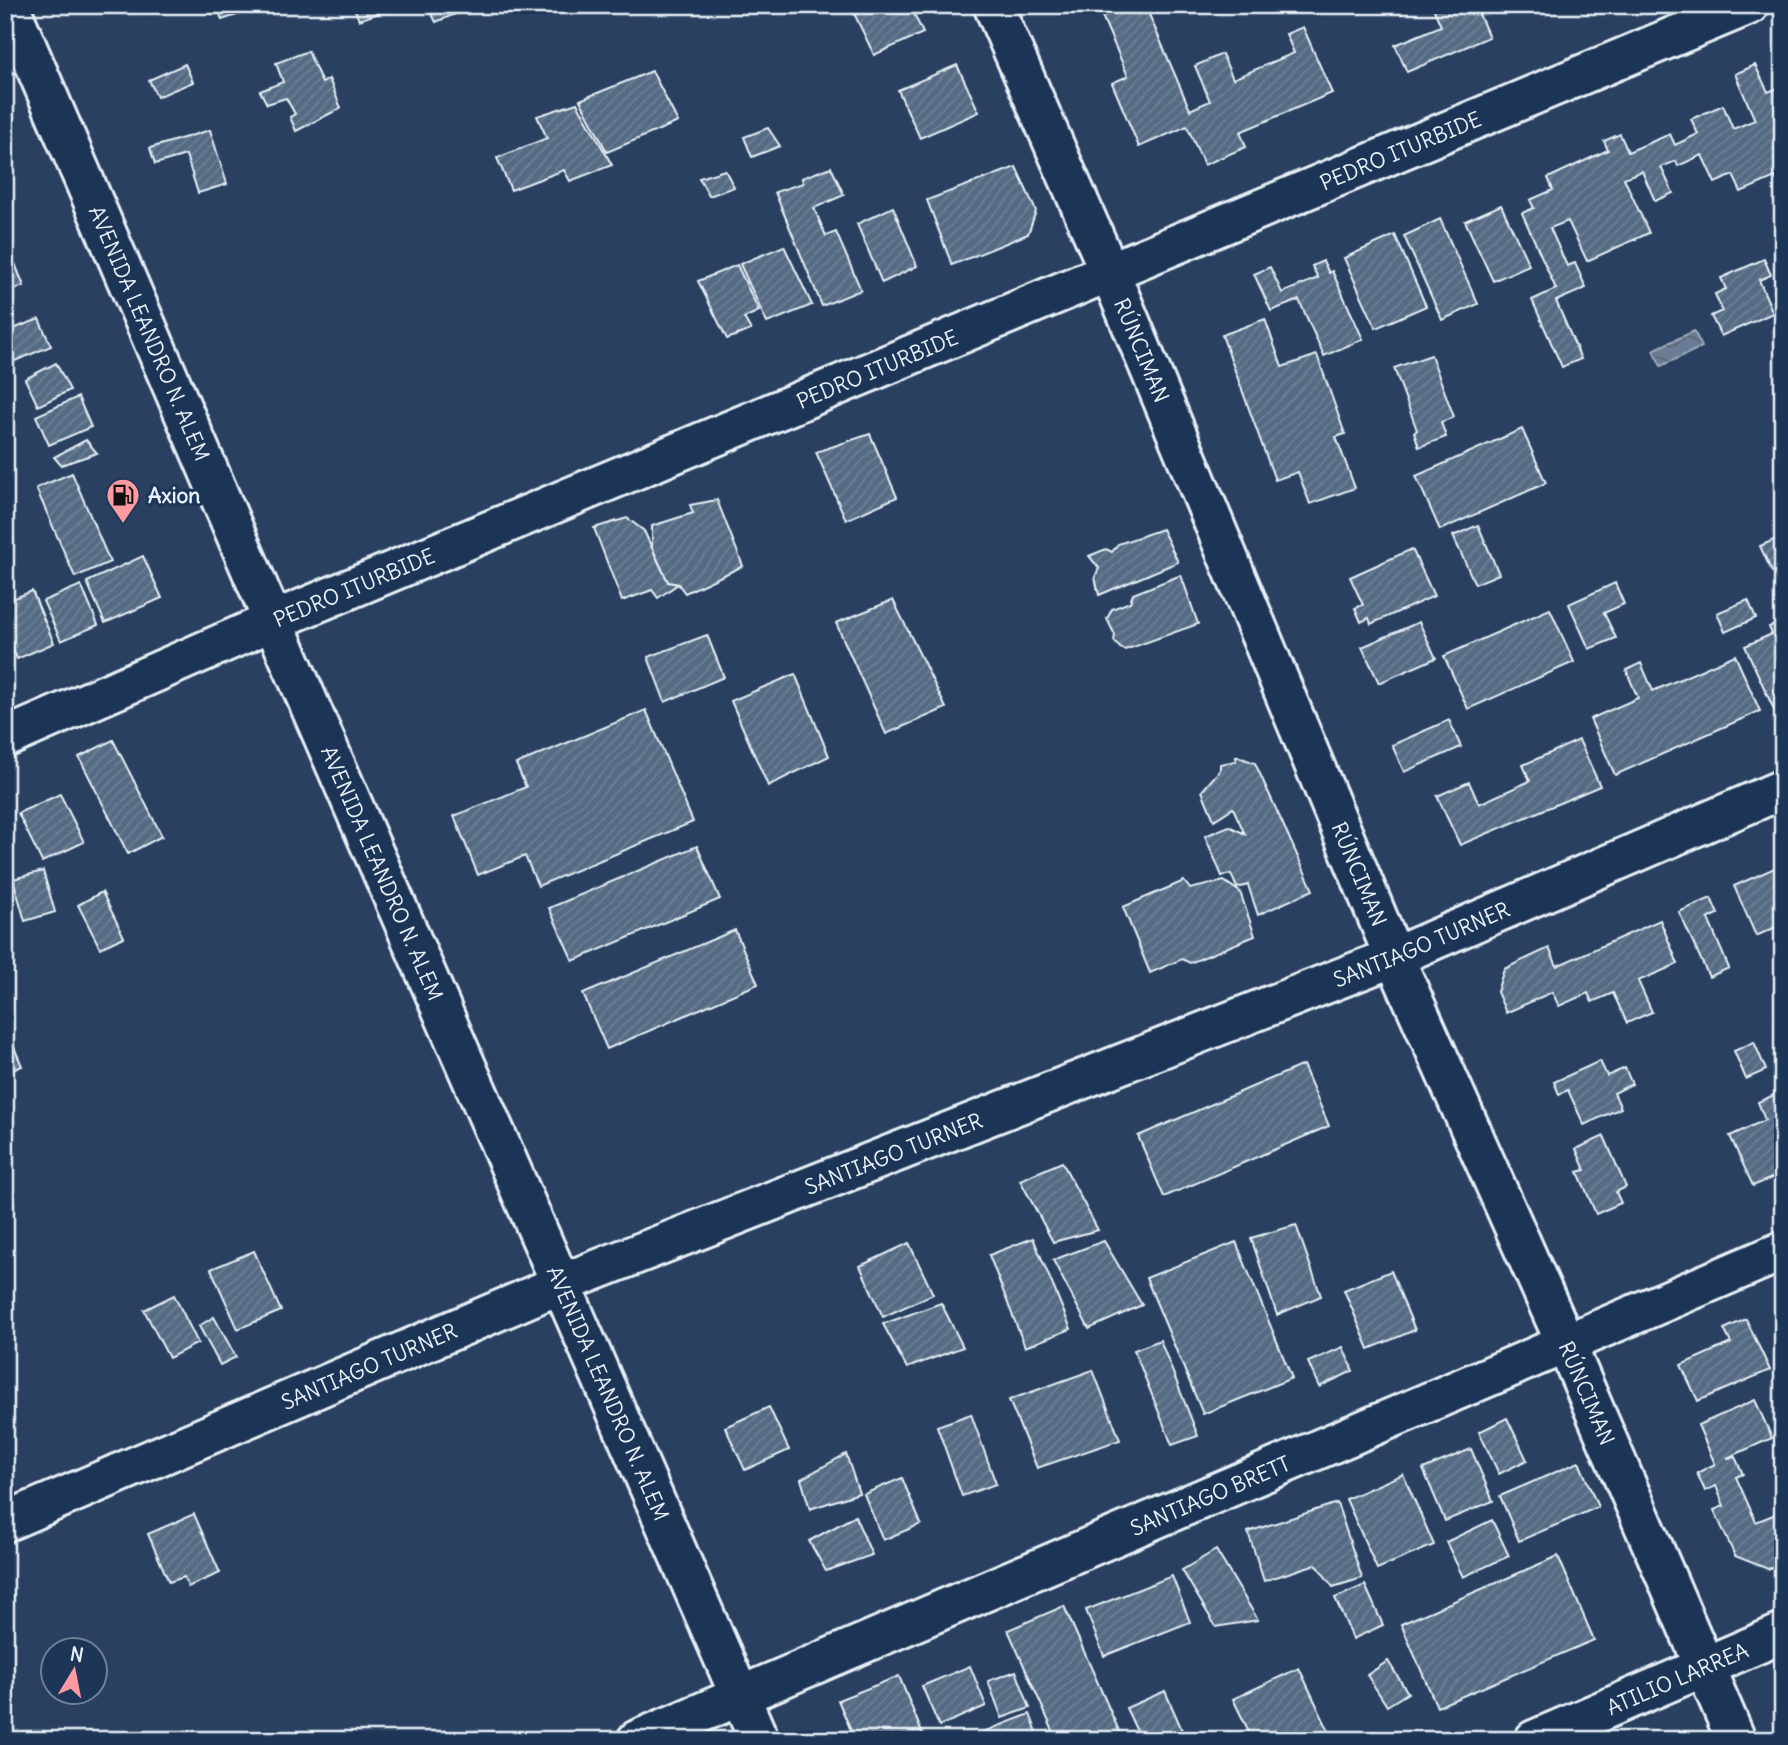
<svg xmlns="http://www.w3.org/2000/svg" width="1788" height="1745" font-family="Delius,sans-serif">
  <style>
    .water { fill: url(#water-waves); stroke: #9dabbd; stroke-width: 2 }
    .building { fill: url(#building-hatch); stroke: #e8f1f8; stroke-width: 2 }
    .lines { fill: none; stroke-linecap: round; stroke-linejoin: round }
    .minor-casing { stroke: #e8f1f8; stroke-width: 44 }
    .major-casing { stroke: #e8f1f8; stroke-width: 44 }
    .minor { stroke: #1d3557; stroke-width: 38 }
    .major { stroke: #1d3557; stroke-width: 38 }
    .labels { text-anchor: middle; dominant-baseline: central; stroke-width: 6; stroke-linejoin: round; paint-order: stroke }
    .street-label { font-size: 21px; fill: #e8f1f8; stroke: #1d3557 }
    .poi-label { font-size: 21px; font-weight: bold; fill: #e8f1f8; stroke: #1d3557; text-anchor: start }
  </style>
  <defs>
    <pattern id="water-waves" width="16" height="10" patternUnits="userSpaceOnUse" patternTransform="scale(1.75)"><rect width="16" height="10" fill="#6b7c95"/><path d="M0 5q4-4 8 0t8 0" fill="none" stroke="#5a6573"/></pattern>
    <pattern id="building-hatch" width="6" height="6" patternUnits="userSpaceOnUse" patternTransform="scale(1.75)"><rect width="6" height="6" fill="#556a83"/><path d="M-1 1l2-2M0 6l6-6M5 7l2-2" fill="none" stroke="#6d8095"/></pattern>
  </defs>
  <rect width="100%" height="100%" fill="#294061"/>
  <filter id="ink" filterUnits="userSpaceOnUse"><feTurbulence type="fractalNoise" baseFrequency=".0143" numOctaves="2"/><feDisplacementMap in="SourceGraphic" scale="14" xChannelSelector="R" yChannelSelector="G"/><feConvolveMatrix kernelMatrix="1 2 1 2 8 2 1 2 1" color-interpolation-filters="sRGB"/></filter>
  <g filter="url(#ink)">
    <path class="water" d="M1694,331L1702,347L1661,366L1653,350Z"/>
    <g class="building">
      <path d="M217,5H264V6L222,20Z"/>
      <path d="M353,5H398V6L359,20Z"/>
      <path d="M427,5H469L470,8L436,22Z"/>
      <path d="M850,5H910L923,33L874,55Z"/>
      <path d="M1078,5H1102L1081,14Z"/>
      <path d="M1128,5H1145L1190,110L1210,101L1195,66L1222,54L1233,79L1294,53L1286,34L1303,27L1332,93L1240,132L1246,147L1204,165L1187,126L1139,147L1112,83L1128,76L1102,16Z"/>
      <path d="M1432,5H1475L1489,37L1407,72L1395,45L1441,26Z"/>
      <path d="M308,51L322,83L329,79L341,108L296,131L290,117L295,114L286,98L267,104L260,91L283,82L276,63Z"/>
      <path d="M185,64L193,82L157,97L149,80Z"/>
      <path d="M957,65L979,112L920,138L898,90Z"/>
      <path d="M1755,65L1768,92L1783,86V186L1780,187L1775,177L1741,192L1733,175L1715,183L1702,155L1678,166L1676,161L1661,167L1673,193L1655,201L1642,171L1624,178L1649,233L1587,261L1568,221L1550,228L1567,266L1575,263L1586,288L1556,301L1581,359L1562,367L1532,300L1556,289L1522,213L1534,208L1530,200L1553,190L1548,178L1608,150L1604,141L1620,134L1628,152L1670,134L1675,145L1698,134L1691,119L1723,105L1733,129L1755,120L1735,74Z"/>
      <path d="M652,71L678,122L607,152L580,100Z"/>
      <path d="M577,103L612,165L570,181L564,170L511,190L497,158L547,138L537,116Z"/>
      <path d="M768,128L780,146L752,157L744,137Z"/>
      <path d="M210,130L227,184L198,193L186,155L155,164L150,148Z"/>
      <path d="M831,167L844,195L814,208L826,236L836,232L861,290L822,306L775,192L803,183L802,178Z"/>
      <path d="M1016,167L1036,211L1028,234L952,265L927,200Z"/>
      <path d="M725,170L734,187L709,196L699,178Z"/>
      <path d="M1501,205L1529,265L1493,281L1465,221Z"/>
      <path d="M893,207L917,266L882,283L857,224Z"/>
      <path d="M1440,219L1478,304L1442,320L1404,236Z"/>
      <path d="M1395,235L1426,306L1376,328L1344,258Z"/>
      <path d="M784,246L812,305L767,323L740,264Z"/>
      <path d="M9,249L24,286L5,293V250Z"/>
      <path d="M1764,259L1771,275L1759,280L1773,313L1721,336L1711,316L1722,311L1715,294L1726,289L1721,278Z"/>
      <path d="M1323,261L1329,273L1332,271L1363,339L1324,356L1299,300L1271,311L1254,274L1270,267L1282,293L1318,278L1312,266Z"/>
      <path d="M737,265L759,311L744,318L751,330L727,339L698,281Z"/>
      <path d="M39,319L51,346L10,363L5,351V332Z"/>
      <path d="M1265,319L1282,367L1317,355L1345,434L1336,437L1355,488L1310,504L1298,472L1275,480L1222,335Z"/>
      <path d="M1431,355L1454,417L1441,422L1446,437L1419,447L1414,432L1417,430L1394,368Z"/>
      <path d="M56,363L70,390L38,406L25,379Z"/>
      <path d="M78,397L91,427L49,445L36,416Z"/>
      <path d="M1522,429L1546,483L1440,530L1416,476Z"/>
      <path d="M870,434L897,497L846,520L816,452Z"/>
      <path d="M86,440L97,453L61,465L54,457Z"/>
      <path d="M72,473L110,562L75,577L36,488Z"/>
      <path d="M717,500L743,566L685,593L678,584L668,582L652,548V526L693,513L690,505Z"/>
      <path d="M627,518L644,531L668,582L678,584L658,598L652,590L622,601L594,528Z"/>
      <path d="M1478,525L1499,574L1475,584L1453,536Z"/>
      <path d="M1162,529L1178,562L1099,595L1095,577L1099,568L1089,556L1106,549L1112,552L1118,544Z"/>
      <path d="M1783,536V567L1772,572L1760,546Z"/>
      <path d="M1412,549L1434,596L1371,624L1369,618L1361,622L1355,608L1363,605L1350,577Z"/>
      <path d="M143,556L162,598L105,623L87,582Z"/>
      <path d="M1181,575L1198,624L1125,650L1120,648L1114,641L1115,635L1107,619L1112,609L1130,602L1133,594Z"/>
      <path d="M1615,583L1624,604L1604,613L1616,638L1589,649L1569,604Z"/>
      <path d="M81,585L98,625L61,641L43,601Z"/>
      <path d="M32,591L54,643L17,659L5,631V602Z"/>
      <path d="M893,600L946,708L886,734L836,623Z"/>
      <path d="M1748,600L1756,618L1725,632L1717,613Z"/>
      <path d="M1550,609L1574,662L1468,709L1444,656Z"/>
      <path d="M1783,621V709L1775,712L1745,646L1772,634L1769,627Z"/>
      <path d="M1419,622L1436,658L1379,683L1362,647Z"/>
      <path d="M707,635L724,677L665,702L648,657Z"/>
      <path d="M1735,655L1760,711L1615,775L1590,719L1638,698L1626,670L1641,663L1653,691Z"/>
      <path d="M795,674L829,756L768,786L731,701Z"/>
      <path d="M646,710L693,822L538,886L525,856L478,875L454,816L526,787L516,764Z"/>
      <path d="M1449,720L1461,747L1404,772L1392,745Z"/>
      <path d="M113,740L162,836L128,854L79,757Z"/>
      <path d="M1579,740L1600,786L1460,845L1437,796L1469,782L1479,804L1530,781L1523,765Z"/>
      <path d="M1236,756L1255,763L1313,890L1258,915L1248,885L1237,888L1231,874L1222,876L1205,836L1229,826L1245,834L1233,808L1214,820L1202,791L1220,770V764L1236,761Z"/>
      <path d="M60,794L84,842L42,862L18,813Z"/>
      <path d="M697,846L720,899L573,961L549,908Z"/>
      <path d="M1779,866L1783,875V924L1756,936L1734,886Z"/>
      <path d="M43,871L55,912L25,921L13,879Z"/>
      <path d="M1184,881L1190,889L1224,881L1240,892L1255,936L1190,963L1182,959L1150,973L1123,907Z"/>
      <path d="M102,892L124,937L100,948L78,905Z"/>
      <path d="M1711,898L1718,914L1708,919L1729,968L1709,977L1679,912Z"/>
      <path d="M1660,920L1678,964L1638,981L1652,1012L1627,1023L1613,993L1592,1002L1588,993L1559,1006L1552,992L1506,1013L1497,992L1504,969L1549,948L1557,966Z"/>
      <path d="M735,930L758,984L607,1049L583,994Z"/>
      <path d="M5,1026L22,1066L5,1073Z"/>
      <path d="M1754,1042L1766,1070L1746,1079L1734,1051Z"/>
      <path d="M1600,1061L1607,1076L1625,1068L1632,1084L1614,1093L1621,1108L1584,1125L1568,1090L1559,1094L1554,1082Z"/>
      <path d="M1303,1065L1329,1126L1164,1197L1138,1136Z"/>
      <path d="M1783,1091V1173L1753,1186L1730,1136L1765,1120L1758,1102Z"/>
      <path d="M1604,1136L1626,1187L1616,1192L1621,1203L1596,1214L1578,1172L1585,1170L1576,1149Z"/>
      <path d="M1062,1162L1098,1230L1053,1242L1020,1180Z"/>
      <path d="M1296,1225L1321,1296L1277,1315L1251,1238Z"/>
      <path d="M1033,1238L1071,1329L1025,1347L989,1255Z"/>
      <path d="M1104,1241L1142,1305L1089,1329L1053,1260Z"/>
      <path d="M1236,1242L1292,1378L1203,1414L1146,1278Z"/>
      <path d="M909,1243L933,1294L883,1317L860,1266Z"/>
      <path d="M254,1251L281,1311L238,1329L211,1269Z"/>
      <path d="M1391,1271L1415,1330L1369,1349L1344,1290Z"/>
      <path d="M174,1295L198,1343L169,1358L144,1310Z"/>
      <path d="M941,1303L963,1347L907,1368L883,1324Z"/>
      <path d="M214,1317L236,1357L220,1365L199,1326Z"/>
      <path d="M1746,1319L1770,1370L1698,1401L1681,1365L1731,1343L1724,1329Z"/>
      <path d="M1160,1340L1198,1436L1172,1445L1134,1350Z"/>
      <path d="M1343,1347L1353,1371L1319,1387L1308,1362Z"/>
      <path d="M1093,1370L1120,1440L1037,1468L1009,1400Z"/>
      <path d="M1755,1400L1772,1438L1727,1458L1735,1457L1743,1474L1736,1477L1756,1522L1783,1511V1563L1768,1569L1735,1556L1714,1510L1724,1506L1716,1486L1705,1491L1697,1473L1715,1464L1698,1425Z"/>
      <path d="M769,1407L789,1450L745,1470L725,1427Z"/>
      <path d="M971,1414L996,1484L962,1496L937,1426Z"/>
      <path d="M1507,1418L1527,1460L1499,1474L1479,1432Z"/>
      <path d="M1471,1449L1493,1501L1445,1521L1423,1469Z"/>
      <path d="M846,1454L859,1493L810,1509L801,1479Z"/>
      <path d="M1579,1462L1598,1507L1519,1541L1500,1496Z"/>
      <path d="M1403,1474L1434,1545L1377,1569L1346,1499Z"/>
      <path d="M902,1478L921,1524L883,1540L864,1494Z"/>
      <path d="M1337,1503L1362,1578L1333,1587L1316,1564L1264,1581L1248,1532Z"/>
      <path d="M194,1514L220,1573L188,1587L184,1577L169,1582L148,1534Z"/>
      <path d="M855,1516L872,1555L826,1571L809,1541Z"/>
      <path d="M1492,1520L1509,1556L1463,1577L1446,1542Z"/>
      <path d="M1216,1550L1258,1620L1216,1627L1182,1570Z"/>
      <path d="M1558,1556L1594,1640L1437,1707L1401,1624Z"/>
      <path d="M1172,1576L1190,1622L1104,1656L1086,1610Z"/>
      <path d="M1365,1585L1383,1625L1353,1639L1335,1598Z"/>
      <path d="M1064,1606L1123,1740H1057L1008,1630Z"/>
      <path d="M1388,1661L1408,1693L1387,1706L1367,1675Z"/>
      <path d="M970,1666L986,1706L939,1726L922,1686Z"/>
      <path d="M1299,1668L1333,1740H1253L1233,1699Z"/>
      <path d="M1016,1671L1030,1708L1002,1718L988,1681Z"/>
      <path d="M899,1676L925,1740H855L838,1700Z"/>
      <path d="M1165,1691L1182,1730L1160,1740H1141L1126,1708Z"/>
      <path d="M1030,1714L1040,1740H987L983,1732Z"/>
      <path d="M1211,1732L1215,1740H1190Z"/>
    </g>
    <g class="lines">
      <defs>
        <g id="minor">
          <path id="s1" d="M993,5L1110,273L1394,957L1566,1344L1736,1740"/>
          <path id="s2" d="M5,738L273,621L1749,5"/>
          <path id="s3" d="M5,1522L563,1283L1394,957L1783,789"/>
          <path id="s4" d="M637,1740L1783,1251"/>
          <path id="s5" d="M1534,1740L1783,1633"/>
        </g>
        <g id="major">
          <path id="s6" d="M9,5L273,621L759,1740"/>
        </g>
      </defs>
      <use href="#minor" class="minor-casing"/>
      <use href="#major" class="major-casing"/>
      <use href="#minor" class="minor"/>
      <use href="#major" class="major"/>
    </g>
  </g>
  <defs>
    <symbol id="fuel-pin" viewBox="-11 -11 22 30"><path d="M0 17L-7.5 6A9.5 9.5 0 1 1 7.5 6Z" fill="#ff9aa2" stroke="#1d3557"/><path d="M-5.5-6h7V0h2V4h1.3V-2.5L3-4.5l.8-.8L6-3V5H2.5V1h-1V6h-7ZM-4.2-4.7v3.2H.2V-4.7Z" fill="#111"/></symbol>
  </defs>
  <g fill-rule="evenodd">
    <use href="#fuel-pin" x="104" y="476" width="38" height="52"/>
  </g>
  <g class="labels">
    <g class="street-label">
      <text stroke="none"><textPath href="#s2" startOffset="1514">PEDRO ITURBIDE</textPath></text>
      <text stroke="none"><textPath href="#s6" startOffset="357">AVENIDA LEANDRO N. ALEM</textPath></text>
      <text stroke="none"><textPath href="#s1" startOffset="376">RÚNCIMAN</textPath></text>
      <text stroke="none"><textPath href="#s2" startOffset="947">PEDRO ITURBIDE</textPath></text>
      <text stroke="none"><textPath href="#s2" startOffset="380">PEDRO ITURBIDE</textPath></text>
      <text stroke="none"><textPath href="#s6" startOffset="945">AVENIDA LEANDRO N. ALEM</textPath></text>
      <text stroke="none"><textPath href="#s1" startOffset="943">RÚNCIMAN</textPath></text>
      <text stroke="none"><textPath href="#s3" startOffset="1530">SANTIAGO TURNER</textPath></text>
      <text stroke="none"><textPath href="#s3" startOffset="962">SANTIAGO TURNER</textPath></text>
      <text stroke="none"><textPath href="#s3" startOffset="396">SANTIAGO TURNER</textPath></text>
      <text stroke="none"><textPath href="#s6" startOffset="1512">AVENIDA LEANDRO N. ALEM</textPath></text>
      <text stroke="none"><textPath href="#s1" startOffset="1510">RÚNCIMAN</textPath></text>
      <text stroke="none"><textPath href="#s4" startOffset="623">SANTIAGO BRETT</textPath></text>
      <text stroke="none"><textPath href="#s5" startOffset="156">ATILIO LARREA</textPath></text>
    </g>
    <g class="poi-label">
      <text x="148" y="495">Axion</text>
    </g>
  </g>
  <rect width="1788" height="1745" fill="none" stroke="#1d3557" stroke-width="28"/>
  <rect x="14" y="14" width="1760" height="1717" fill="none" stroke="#e8f1f8" stroke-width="2.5" filter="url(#ink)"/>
  <g transform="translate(74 1671) rotate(10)"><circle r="33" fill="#1d3557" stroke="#6e8097" stroke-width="2"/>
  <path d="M0-5L12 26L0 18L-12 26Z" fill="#ff9aa2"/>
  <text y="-10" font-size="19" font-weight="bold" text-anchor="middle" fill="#e8f1f8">N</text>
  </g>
</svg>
